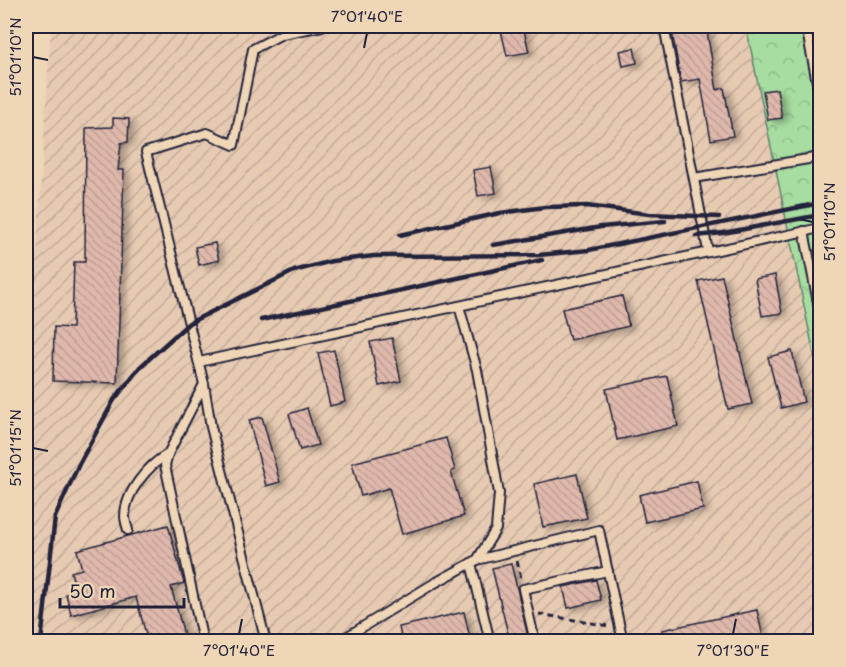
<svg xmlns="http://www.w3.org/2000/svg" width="846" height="667" font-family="'Playpen Sans',sans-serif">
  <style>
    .industrial { fill: url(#industrial-furrows) }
    .forest { fill: url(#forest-crowns); stroke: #64806e; stroke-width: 1.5 }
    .building { fill: url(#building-back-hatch); stroke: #22223b; stroke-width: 1.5; filter: url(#shadow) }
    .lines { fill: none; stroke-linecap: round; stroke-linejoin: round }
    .lane-casing { stroke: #22223b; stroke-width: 12 }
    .path { stroke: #22223b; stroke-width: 3; stroke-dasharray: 6 4.5; stroke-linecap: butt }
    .lane { stroke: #efd6b7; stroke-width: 8 }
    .rail { stroke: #22223b; stroke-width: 4.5 }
    .ticks { fill: none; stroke: #22223b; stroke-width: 2 }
    .neatline { fill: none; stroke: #22223b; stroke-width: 2 }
    .ticks-label { font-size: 15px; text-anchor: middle; fill: #22223b }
  </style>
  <defs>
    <pattern id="industrial-furrows" width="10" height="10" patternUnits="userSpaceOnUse" patternTransform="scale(1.5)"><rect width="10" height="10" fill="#e6cab2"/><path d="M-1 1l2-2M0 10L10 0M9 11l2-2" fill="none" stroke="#c5ad9a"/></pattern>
    <pattern id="forest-crowns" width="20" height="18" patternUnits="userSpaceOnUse" patternTransform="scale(1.5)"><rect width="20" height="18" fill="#a7dda0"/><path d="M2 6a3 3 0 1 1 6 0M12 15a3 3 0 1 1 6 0" fill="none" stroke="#8fbd8b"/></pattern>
    <pattern id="building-back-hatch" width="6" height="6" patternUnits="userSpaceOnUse" patternTransform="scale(1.5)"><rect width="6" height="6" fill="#dfb8ac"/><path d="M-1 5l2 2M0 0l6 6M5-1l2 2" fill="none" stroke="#bf9e95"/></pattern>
    <filter id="shadow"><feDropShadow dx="5.5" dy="3" stdDeviation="3" flood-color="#0004"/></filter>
  </defs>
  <rect width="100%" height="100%" fill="#efd6b7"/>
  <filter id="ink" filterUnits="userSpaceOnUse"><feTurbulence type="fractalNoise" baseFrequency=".0167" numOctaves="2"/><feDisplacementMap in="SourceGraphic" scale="12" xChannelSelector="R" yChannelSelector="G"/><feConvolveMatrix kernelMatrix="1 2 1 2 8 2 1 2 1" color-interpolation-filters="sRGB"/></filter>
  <g filter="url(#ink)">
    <path class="industrial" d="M51,26H820V641H26V417Z"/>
    <path class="forest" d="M746,26H820V383Z"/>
    <g class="building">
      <path d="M500,26H523L529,52L507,56Z"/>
      <path d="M671,26H706L717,90L724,88L733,136L711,140L700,79L681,82Z"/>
      <path d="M634,48L637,63L623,66L620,51Z"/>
      <path d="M777,89L782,118L768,120L763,91Z"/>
      <path d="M113,118L129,119L128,142L121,143L118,170H124L117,383L53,381L54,327L72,328L74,262H85L86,128L113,127Z"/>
      <path d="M491,167L496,193L478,196L473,170Z"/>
      <path d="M215,243L219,260L199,265L195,247Z"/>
      <path d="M775,275L782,313L762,316L755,279Z"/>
      <path d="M722,276L752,404L728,409L698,281Z"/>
      <path d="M622,296L629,326L570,340L562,309Z"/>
      <path d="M392,338L401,381L379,386L370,342Z"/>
      <path d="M334,350L345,402L330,406L318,353Z"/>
      <path d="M792,351L804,402L781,408L768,357Z"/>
      <path d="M667,376L678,426L617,440L606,389Z"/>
      <path d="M307,408L318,445L300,450L289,414Z"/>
      <path d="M262,417L280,482L266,486L249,420Z"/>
      <path d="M446,438L455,470L451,472L464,516L402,534L389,488L361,496L352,463Z"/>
      <path d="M577,474L587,518L543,527L534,484Z"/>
      <path d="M697,481L703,509L645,522L639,495Z"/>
      <path d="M168,525L184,583L171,587L186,642H148L136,597L71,615L66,594L76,592L71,572L82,569L77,550Z"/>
      <path d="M511,564L517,588L529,642H510L492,568Z"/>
      <path d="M596,580L601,600L568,608L563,587Z"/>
      <path d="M757,610L764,642H665L662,630Z"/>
      <path d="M464,612L471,642H402L399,627Z"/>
    </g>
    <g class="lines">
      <defs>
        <g id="lane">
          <path d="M664,26L708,251"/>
          <path d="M806,26L820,98"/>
          <path d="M694,178L820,157"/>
          <path d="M804,231L820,313"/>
          <path d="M199,362L820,228"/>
          <path d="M128,530C127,526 125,521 125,516C125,493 148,465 168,454"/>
          <path d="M477,560L599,530L623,642"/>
          <path d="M471,563L490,642"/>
          <path d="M203,642L165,465L168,454L204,384"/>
          <path d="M266,642L211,427L204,384L146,152L207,133L234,145L253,49L282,34L322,26"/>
          <path d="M338,642L433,584L477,560L496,529L499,493L477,370L459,306"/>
          <path d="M535,642L523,589L608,571"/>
        </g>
      </defs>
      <use href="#lane" class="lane-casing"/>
      <g class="path">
        <path d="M517,561L521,578"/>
        <path d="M539,614L609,626"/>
      </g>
      <use href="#lane" class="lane"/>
      <g class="rail">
        <path d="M400,235L500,213L545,207L587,206L649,214L719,217"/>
        <path d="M696,236L723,233L820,215"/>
        <path d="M493,245L601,227L665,221"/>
        <path d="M261,320L542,260"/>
        <path d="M41,642L55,517L79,464L114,400L140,367L189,323L294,271L332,261L374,256L539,255L589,250L820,203"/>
      </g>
    </g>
  </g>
  <path class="ticks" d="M364,48L367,33M33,57L48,60M798,219L813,222M33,448L48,451M239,634L242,619M733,634L736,619"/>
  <rect width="846" height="667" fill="none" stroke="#efd6b7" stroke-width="66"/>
  <path d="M60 598v9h124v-9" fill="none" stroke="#22223b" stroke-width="3"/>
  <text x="69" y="598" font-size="18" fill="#22223b" stroke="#efd6b7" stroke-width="4.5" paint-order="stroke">50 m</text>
  <rect x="33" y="33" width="780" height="601" class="neatline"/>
  <g class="ticks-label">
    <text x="367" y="22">7°01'40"E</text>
    <text transform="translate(16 57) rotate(-90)" y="5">51°01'10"N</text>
    <text transform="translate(830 222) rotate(-90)" y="5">51°01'10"N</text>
    <text transform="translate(16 448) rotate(-90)" y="5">51°01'15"N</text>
    <text x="239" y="656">7°01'40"E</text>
    <text x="733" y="656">7°01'30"E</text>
  </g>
</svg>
